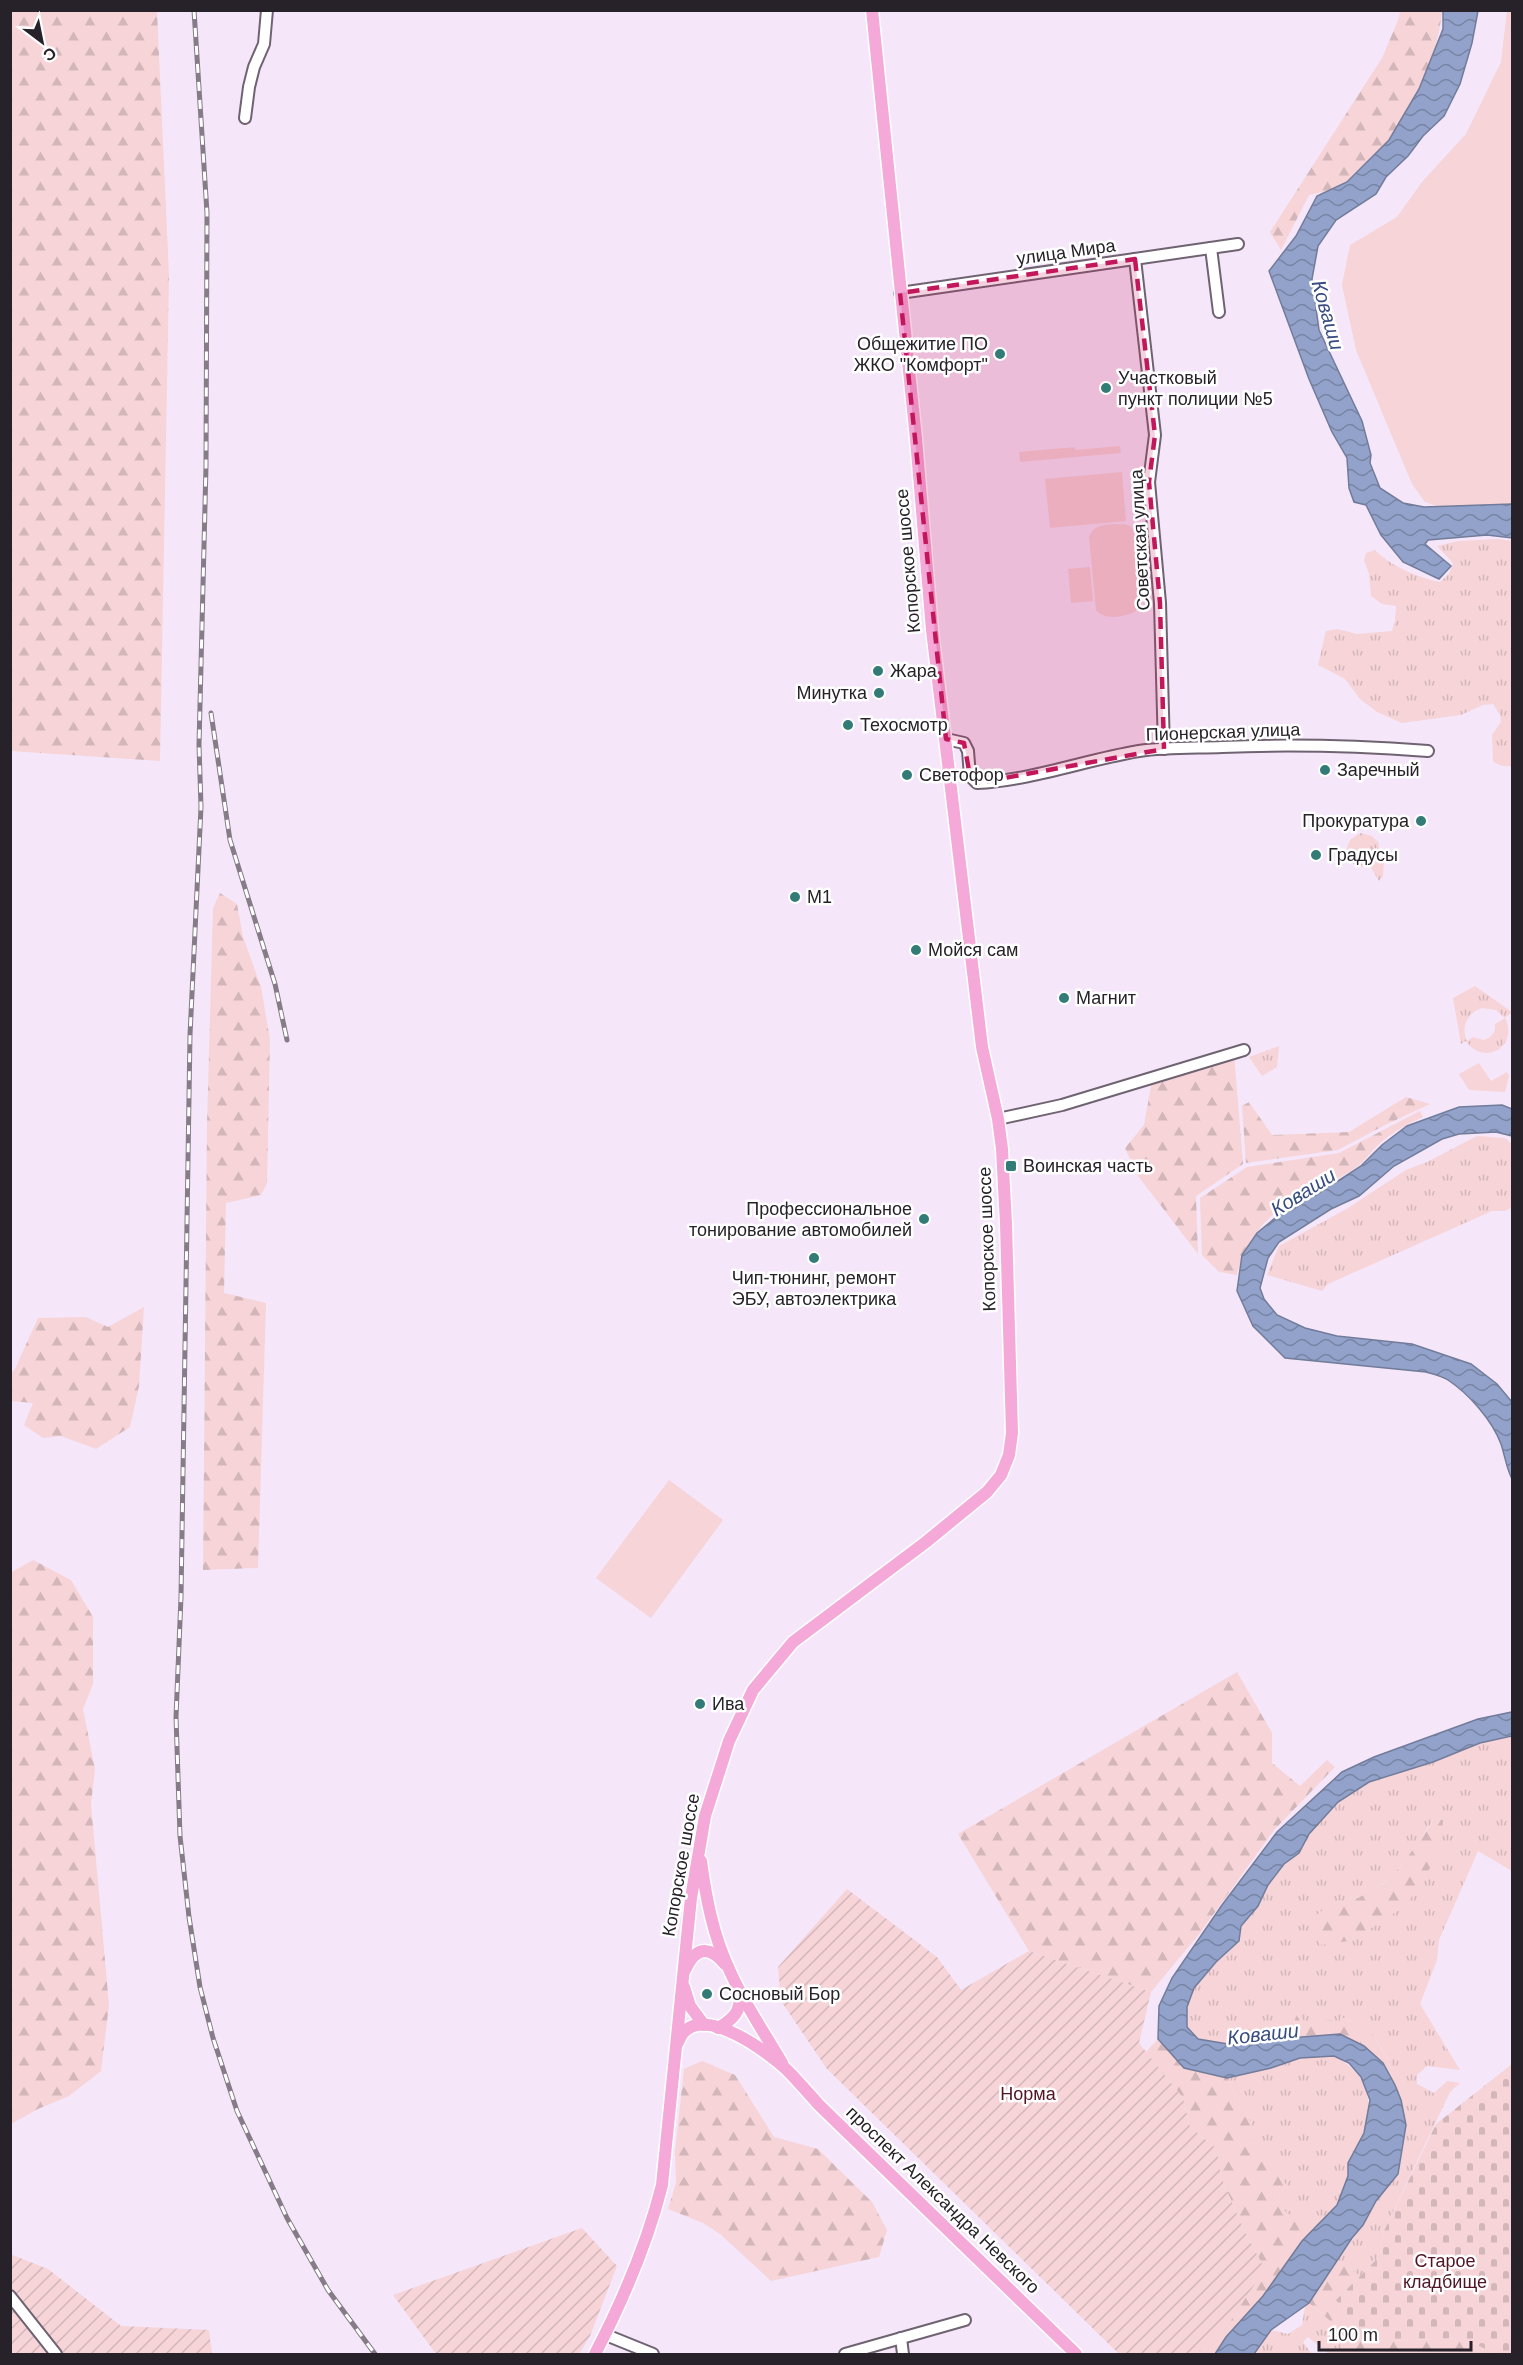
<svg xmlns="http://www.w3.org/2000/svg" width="1523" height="2365" font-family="Helvetica,sans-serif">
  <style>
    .grass { fill: url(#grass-tufts); fill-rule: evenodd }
    .forest { fill: url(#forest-firs) }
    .cemetery { fill: url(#cemetery-stones) }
    .park { fill: #f6d4d8 }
    .garden { fill: url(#garden-furrows) }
    .water { fill: url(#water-waves); stroke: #727c9a; stroke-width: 1.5 }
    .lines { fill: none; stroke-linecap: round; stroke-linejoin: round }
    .minor-casing { stroke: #6f6372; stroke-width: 14 }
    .major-casing { stroke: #fff; stroke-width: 15 }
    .minor { stroke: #fff; stroke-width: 10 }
    .major { stroke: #f4a9d9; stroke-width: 12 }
    .rail-casing { stroke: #857c88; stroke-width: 5 }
    .rail { stroke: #fff; stroke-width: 3; stroke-dasharray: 9; stroke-linecap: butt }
    .marked { fill: #c2185b; fill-opacity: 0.2; stroke: #c2185b; stroke-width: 4.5; stroke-dasharray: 12 8; stroke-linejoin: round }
    .poi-dot { fill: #337b77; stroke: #fff; stroke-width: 2 }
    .labels { text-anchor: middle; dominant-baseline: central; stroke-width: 5; stroke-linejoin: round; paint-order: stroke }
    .street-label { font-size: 18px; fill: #272229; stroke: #fff }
    .poi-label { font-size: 18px; fill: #272229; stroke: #fff; text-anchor: start }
    .park-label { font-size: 18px; fill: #501423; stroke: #fff }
    .water-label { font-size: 20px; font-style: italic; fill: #384c80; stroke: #fff }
  </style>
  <defs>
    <pattern id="grass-tufts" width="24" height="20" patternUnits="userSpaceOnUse" patternTransform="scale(1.5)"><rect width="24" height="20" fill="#f6d4d8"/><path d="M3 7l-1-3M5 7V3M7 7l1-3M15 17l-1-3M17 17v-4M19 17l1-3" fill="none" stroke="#d3b6b9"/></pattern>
    <pattern id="forest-firs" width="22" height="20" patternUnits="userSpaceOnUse" patternTransform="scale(1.5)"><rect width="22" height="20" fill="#f6d4d8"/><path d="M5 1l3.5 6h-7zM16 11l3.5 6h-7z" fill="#d3b6b9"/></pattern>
    <pattern id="cemetery-stones" width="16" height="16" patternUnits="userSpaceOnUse" patternTransform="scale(1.5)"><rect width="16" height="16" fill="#f6d4d8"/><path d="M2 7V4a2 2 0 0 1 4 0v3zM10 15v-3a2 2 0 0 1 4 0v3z" fill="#d3b6b9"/></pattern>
    <pattern id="garden-furrows" width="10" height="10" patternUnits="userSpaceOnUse" patternTransform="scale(1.5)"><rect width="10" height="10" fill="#f6d4d8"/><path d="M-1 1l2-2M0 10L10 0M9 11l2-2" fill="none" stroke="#d3b6b9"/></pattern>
    <pattern id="water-waves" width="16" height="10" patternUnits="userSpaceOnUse" patternTransform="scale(1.5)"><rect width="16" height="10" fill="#92a2ca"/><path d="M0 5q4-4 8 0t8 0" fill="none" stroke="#7784a4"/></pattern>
  </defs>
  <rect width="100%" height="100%" fill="#f5e7f9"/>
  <g class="grass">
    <path d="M1497,539L1512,541V766C1504,767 1499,766 1493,761L1492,735L1501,722L1500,715L1493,704L1483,705L1461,715L1402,723L1377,712L1360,699L1345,679L1318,665L1326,631L1337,629L1357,634L1392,631L1395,621L1396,606L1382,604L1371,596L1369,574L1364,560L1366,553L1375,550C1390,566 1419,578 1440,582L1449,574L1453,563L1437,546L1458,541Z"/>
    <path d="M1361,833L1372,836L1379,843L1378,859L1384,861L1383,876L1379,881L1370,866C1352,870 1340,855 1351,839Z"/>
    <path d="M1475,986L1512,1012L1505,1018C1519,1047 1484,1067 1466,1041L1461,1044L1453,998ZM1482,1008L1496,1010L1505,1018L1495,1024C1496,1033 1491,1038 1483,1040L1473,1037L1467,1041C1460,1026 1468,1013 1482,1008Z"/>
    <path d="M1279,1046L1277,1067L1262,1076L1249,1057Z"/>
    <path d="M1477,1136L1505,1138L1512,1144V1207L1505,1211H1492L1328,1284L1322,1291L1267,1275L1279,1246L1348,1208L1406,1170L1427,1162Z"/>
    <path d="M1512,1736V1871L1478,1851L1439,1940L1437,1960L1420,2004L1460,2070L1427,2066L1417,2075V2084L1434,2093L1447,2081L1460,2083L1450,2092L1383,2233L1380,2256L1360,2276L1337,2261L1363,2225L1376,2201L1398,2174L1406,2125L1401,2100L1388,2072L1391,2064C1375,2037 1371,2028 1340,2017V2034L1328,2035L1333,2020L1321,2021L1310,2026L1304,2021L1295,2019L1293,2038L1234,2045L1198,2039L1187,2027V2007L1194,1988L1216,1962L1239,1941L1241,1926L1258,1906L1268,1885L1284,1864L1299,1853L1309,1834L1338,1802L1369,1782L1433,1762L1480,1743ZM1434,1819L1380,1923L1332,1903C1341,1901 1351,1900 1360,1897C1395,1883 1414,1848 1434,1819Z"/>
    <path d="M1334,2056C1366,2073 1376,2099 1363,2134C1359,2144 1351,2153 1348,2163C1347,2167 1349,2173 1348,2177C1343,2199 1331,2212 1316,2227L1299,2215H1287L1277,2198L1287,2186L1257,2144L1239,2141L1254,2129L1227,2078L1271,2068L1300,2058Z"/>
    <path d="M1309,2303L1341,2330L1342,2349L1339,2354H1329L1308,2337L1303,2342L1312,2354H1254L1271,2330L1288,2334L1302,2325L1305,2307Z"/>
  </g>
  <g class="forest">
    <path d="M10,11H157L169,276L160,761L11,751Z"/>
    <path d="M1400,11H1442C1437,67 1403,126 1366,167C1361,172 1356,180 1350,184C1339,190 1321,192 1309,195L1281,250L1270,232L1382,58L1399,18Z"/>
    <path d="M220,893L237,904L243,937L261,987L270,1040L267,1183L261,1195L226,1203L224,1293L266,1303L258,1568L203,1570L207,1124L213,908Z"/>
    <path d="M1234,1054L1243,1164L1196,1196L1198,1254L1138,1176L1125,1148L1144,1125L1152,1080Z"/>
    <path d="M1406,1097L1430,1104L1385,1125L1338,1150L1246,1163L1242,1106L1249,1102L1272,1135L1349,1132Z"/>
    <path d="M1420,1111L1423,1117C1407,1124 1393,1132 1380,1143C1372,1150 1366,1160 1358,1166C1339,1180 1317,1187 1297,1198C1266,1215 1244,1241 1237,1275L1219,1272L1202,1255L1200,1198L1247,1167L1339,1153Z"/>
    <path d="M144,1307L139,1386L130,1427L96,1449L61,1436L43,1438L24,1425L33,1403L11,1401V1372L14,1371L38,1318L86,1317L108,1327Z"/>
    <path d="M33,1560L71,1580L93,1617V1684L83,1709L95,1769L91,1804L109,2005L101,2071L69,2096L38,2109L11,2124L10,1573Z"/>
    <path d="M1237,1672L1272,1733V1763L1300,1786L1327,1760L1335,1767L1274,1830L1200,1933L1151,1992L1029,1951L958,1834Z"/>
    <path d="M1435,1819L1443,1820L1442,1840L1430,1868L1407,1904L1380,1923L1348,1941L1321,1945L1312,1935L1314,1917L1332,1903L1358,1898L1382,1885L1401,1866Z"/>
    <path d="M1299,2011L1304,2021L1310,2026L1321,2021L1333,2020L1328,2035L1293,2038L1295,2019Z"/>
    <path d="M1340,2017L1369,2029L1391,2064L1388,2072C1377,2053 1360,2044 1340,2034Z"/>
    <path d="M1158,2039L1184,2068L1227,2078L1254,2129L1240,2141L1257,2144L1287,2186L1277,2198L1287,2214L1299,2215L1316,2227L1302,2241L1263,2296L1226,2337L1215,2354H1195L1262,2264L1242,2226L1221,2177L1217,2149L1190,2127L1183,2098L1146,2052Z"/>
    <path d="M702,2061L735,2075L774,2137L818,2149L872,2202L887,2230L879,2257L771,2281L720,2234L703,2223L668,2209L676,2183L675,2151L684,2069Z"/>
    <path d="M1337,2261L1360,2276L1336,2300L1363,2342L1462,2338L1496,2354H1339L1342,2349L1341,2330L1309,2303Z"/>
  </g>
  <path class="cemetery" d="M1512,2064V2354H1496L1462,2338L1363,2342L1336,2300L1380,2256L1383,2233L1436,2124Z"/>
  <g class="park">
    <path d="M1507,11H1512V505L1443,508L1425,502L1412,484L1356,350L1342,285L1350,245L1397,217L1422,182L1466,134L1501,62Z"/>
    <path d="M1120,446L1121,453L1020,462L1019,452L1075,447V450Z"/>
    <path d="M1122,472L1126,521L1050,528L1045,479Z"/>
    <path d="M1124,524L1130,526L1134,531L1141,605C1136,617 1104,622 1096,610L1089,537C1094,522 1111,525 1124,524Z"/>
    <path d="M1090,567L1093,601L1071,603L1068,569Z"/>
    <path d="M1479,1063L1491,1081L1507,1072L1509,1076L1505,1092L1469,1090L1459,1074Z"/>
    <path d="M669,1480L723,1520L651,1618L596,1578Z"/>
  </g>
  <g class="garden">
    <path d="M847,1889L937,1957L961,1990L1029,1951L1151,1992L1139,2043L1183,2098L1190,2127L1217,2149L1221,2177L1242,2226L1262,2264L1258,2279L1226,2328L1195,2354H1119L827,2069L781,2001L778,1967Z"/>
    <path d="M582,2228L617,2266L590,2336L579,2354H436L393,2295Z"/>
    <path d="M10,2254L48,2269L121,2326L209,2330L212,2354H11Z"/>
  </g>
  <g class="water">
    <path d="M1443,11H1478L1472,43L1460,84L1444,116L1423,136L1408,156L1386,177L1376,194L1336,220L1318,246L1312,279L1319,330L1362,421L1371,455L1370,463L1380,488L1403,503L1424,507L1512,504V538L1487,535L1428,540L1425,544L1451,566L1439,579L1403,562L1381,535L1366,505L1354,502L1349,488L1347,458L1332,432L1309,379L1269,271L1296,236L1317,196L1347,182L1389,140L1419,89L1443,29Z"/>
    <path d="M1502,1105L1512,1109V1136L1496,1132L1459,1134L1442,1139L1394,1166L1359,1196L1331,1209L1279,1242L1268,1258L1260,1288L1264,1299L1277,1315L1305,1328L1337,1336L1412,1344L1471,1364L1497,1384L1512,1402V1479C1506,1467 1505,1456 1501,1444C1492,1420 1469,1394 1448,1380C1442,1376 1433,1374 1426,1372L1285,1358L1253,1326L1237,1291L1242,1255L1257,1233L1296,1201L1338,1181L1361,1166L1382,1145L1407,1126L1459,1107Z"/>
    <path d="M1512,1712V1736L1480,1743L1433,1762L1369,1782L1338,1802L1309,1834L1299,1853L1284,1864L1268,1885L1258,1906L1241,1926L1239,1941L1216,1962L1194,1988L1187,2007V2027L1198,2039L1234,2045L1262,2040L1340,2034L1364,2046L1383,2063L1395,2085L1401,2100L1406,2125L1398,2174L1376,2201L1363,2225L1352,2238L1309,2303L1271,2330L1254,2354H1215L1226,2337L1263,2296L1302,2241L1337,2205L1348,2176V2163L1364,2133L1370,2100L1361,2077L1349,2063L1334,2056L1300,2058L1271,2068L1227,2078L1184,2068L1158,2039L1159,2006L1172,1978L1222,1905L1277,1832L1342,1772L1374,1757L1478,1719Z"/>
  </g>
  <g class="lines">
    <defs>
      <g id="minor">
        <path d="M245,118L249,87L254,67L264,44L267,10"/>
        <path d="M1211,248L1219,312"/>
        <path d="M1135,259L1155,435L1149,482L1160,603L1164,749"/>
        <path d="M900,293L1238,244"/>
        <path d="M946,739L964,743L968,751L970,776L977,783C1033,780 1085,760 1139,751C1166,747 1194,748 1222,747C1290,744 1359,746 1428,751"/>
        <path d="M998,1119L1062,1105L1244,1050"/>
        <path d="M10,2296L56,2354"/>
        <path d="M606,2335L653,2354"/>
        <path d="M901,2338L903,2354"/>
        <path d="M845,2354L965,2320"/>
      </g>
      <g id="major">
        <path d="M701,1861C706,1898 713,1935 729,1969C743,2002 764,2032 782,2063"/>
        <path d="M685,1970C695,1948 708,1944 725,1964"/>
        <path d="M684,1987L690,2006L704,2025"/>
        <path d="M718,2028C734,2019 741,2011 740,1993"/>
        <path d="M677,2044C679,2041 681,2035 684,2032C708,2007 769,2053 787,2070C798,2081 808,2093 819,2105L1076,2354"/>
        <path d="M595,2354C623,2300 647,2245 662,2185L691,1898L705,1816L729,1741L753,1690L793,1642L926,1542L987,1492L1001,1475L1009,1455L1012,1433L1006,1224L1002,1149L998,1119L982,1047L932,630L916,439L872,10"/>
      </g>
    </defs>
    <use href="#minor" class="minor-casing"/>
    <use href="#major" class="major-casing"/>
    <use href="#minor" class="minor"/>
    <use href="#major" class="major"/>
    <defs>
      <g id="rail">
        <path d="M194,10L207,213L206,466L199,745L201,807L190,1035L181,1597L176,1717L180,1836L189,1917L200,1987L213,2038L237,2111L287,2218L328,2290L375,2354"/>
        <path d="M211,713L230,840L275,984L287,1040"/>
      </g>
    </defs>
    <use href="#rail" class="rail-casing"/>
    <use href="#rail" class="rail"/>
  </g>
  <path class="marked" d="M1135,259L1155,435L1149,482L1160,603L1164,749L977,783L970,776L964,743L946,739L900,293Z"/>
  <g class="poi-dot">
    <circle cx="1000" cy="354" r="6"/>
    <circle cx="1106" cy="388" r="6"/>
    <circle cx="878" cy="671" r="6"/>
    <circle cx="879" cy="693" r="6"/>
    <circle cx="848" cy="725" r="6"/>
    <circle cx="1325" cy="770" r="6"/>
    <circle cx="907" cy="775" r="6"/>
    <circle cx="1421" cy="821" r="6"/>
    <circle cx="1316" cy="855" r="6"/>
    <circle cx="795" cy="897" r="6"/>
    <circle cx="916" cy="950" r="6"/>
    <circle cx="1064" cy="998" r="6"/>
    <rect x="1005" y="1160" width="12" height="12" rx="3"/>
    <circle cx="924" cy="1219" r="6"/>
    <circle cx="814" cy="1258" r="6"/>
    <circle cx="700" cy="1704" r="6"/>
    <circle cx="707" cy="1994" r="6"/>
  </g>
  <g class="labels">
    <g class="street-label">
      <text transform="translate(1066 252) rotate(-8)">улица Мира</text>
      <text transform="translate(1140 540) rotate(-93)">Советская улица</text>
      <text transform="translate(908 561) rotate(-95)">Копорское шоссе</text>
      <text transform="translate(1223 732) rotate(-2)">Пионерская улица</text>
      <text transform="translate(987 1239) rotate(-92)">Копорское шоссе</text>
      <text transform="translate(681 1865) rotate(-80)">Копорское шоссе</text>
      <text transform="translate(943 2200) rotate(44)">проспект Александра Невского</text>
    </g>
    <g class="poi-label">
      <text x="988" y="344" text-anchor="end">Общежитие ПО<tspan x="988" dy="21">ЖКО "Комфорт"</tspan></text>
      <text x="1118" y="378">Участковый<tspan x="1118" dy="21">пункт полиции №5</tspan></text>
      <text x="890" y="671">Жара</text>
      <text x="867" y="693" text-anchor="end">Минутка</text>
      <text x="860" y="725">Техосмотр</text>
      <text x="1337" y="770">Заречный</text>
      <text x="919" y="775">Светофор</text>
      <text x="1409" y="821" text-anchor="end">Прокуратура</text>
      <text x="1328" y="855">Градусы</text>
      <text x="807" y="897">М1</text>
      <text x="928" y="950">Мойся сам</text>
      <text x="1076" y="998">Магнит</text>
      <text x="1023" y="1166">Воинская часть</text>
      <text x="912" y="1209" text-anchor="end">Профессиональное<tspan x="912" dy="21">тонирование автомобилей</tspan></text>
      <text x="814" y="1278" text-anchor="middle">Чип-тюнинг, ремонт<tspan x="814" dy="21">ЭБУ, автоэлектрика</tspan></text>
      <text x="712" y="1704">Ива</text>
      <text x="719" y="1994">Сосновый Бор</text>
    </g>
    <g class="park-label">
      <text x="1028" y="2094">Норма</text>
      <text x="1445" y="2261">Старое<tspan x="1445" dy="21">кладбище</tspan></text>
    </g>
    <g class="water-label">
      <text transform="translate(1328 315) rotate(74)">Коваши</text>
      <text transform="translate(1303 1192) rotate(-32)">Коваши</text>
      <text transform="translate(1263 2034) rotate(-6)">Коваши</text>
    </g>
  </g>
  <rect width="1523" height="2365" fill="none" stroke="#272229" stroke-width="24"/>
  <g transform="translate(42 42) rotate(148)" stroke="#ffffff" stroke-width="4.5" paint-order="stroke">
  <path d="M0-4.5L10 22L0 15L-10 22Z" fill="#272229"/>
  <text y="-9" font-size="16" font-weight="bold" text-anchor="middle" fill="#272229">С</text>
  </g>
  <path d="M1319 2341v9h152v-9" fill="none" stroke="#272229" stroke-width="3"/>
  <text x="1328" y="2341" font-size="18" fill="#272229" stroke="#ffffff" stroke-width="4.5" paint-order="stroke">100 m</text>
</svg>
